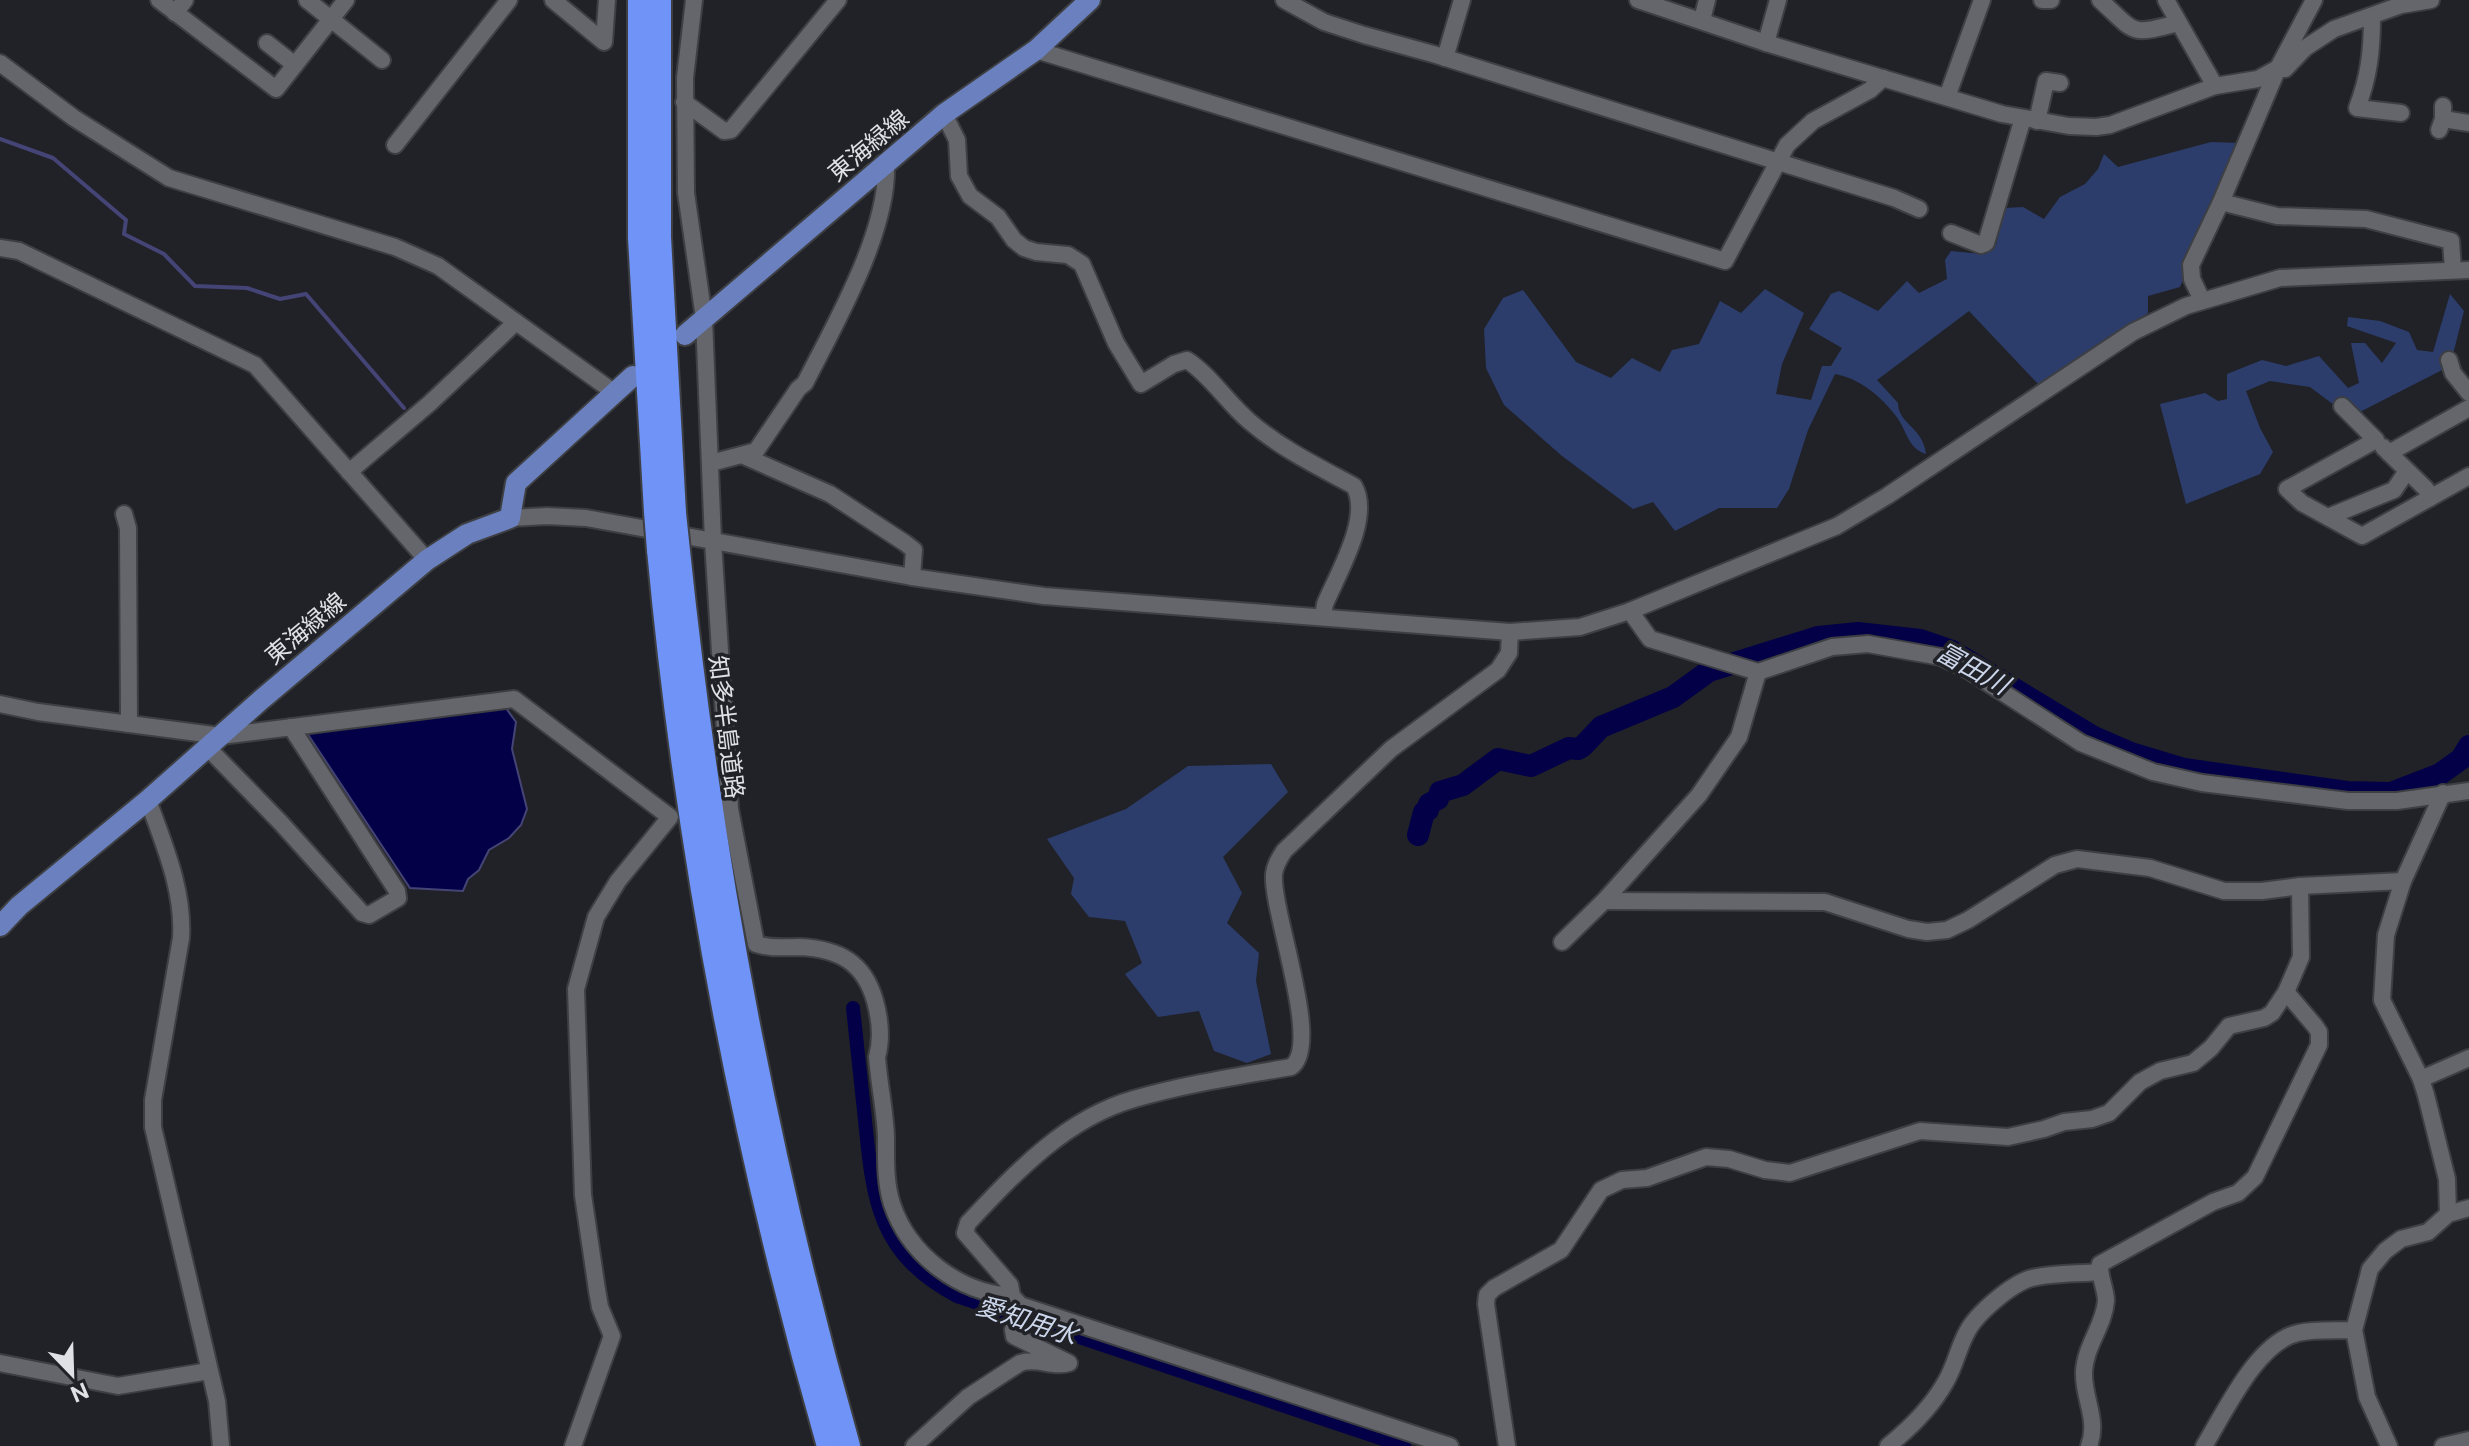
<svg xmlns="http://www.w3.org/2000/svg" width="2469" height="1446" font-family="'Public Sans','Noto Sans JP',sans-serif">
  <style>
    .green { fill: #2c3d6c }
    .water { fill: #030047; stroke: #454476; stroke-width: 2 }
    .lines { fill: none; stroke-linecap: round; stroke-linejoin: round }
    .stream { stroke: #454476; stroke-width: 4 }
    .canal { stroke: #030047; stroke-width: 14 }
    .river { stroke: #030047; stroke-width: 22 }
    .minor-casing { stroke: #3d3f43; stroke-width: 20 }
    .major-casing { stroke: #3d3f43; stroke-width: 24 }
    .highway-casing { stroke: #3d3f43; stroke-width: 28 }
    .minor { stroke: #64666c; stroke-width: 16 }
    .major { stroke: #6b81bf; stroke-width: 20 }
    .highway { stroke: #6f93f6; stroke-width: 24 }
    .highway-bridge-casing { stroke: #3d3f43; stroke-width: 28; stroke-linecap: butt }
    .highway-bridge { stroke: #6f93f6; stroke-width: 24 }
    .labels { text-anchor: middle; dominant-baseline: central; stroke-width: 7; stroke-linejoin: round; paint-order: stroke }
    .street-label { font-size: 24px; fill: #e0e1e4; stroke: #212227 }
    .water-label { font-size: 26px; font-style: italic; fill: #ccd6eb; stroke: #212227 }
  </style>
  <rect width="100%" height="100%" fill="#212227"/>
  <g class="green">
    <path d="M2211,142L2240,143L2180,287L2148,296V313L2040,386L1969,311L1877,380L1898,403C1898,424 1923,427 1926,454C1907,448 1907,430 1896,416C1882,397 1859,378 1835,374L1808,430L1789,489L1777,508H1719L1675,531L1653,502L1633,509L1562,456L1504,405L1486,368L1484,329L1503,298L1523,290L1576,362L1611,378L1632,358L1660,372L1672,350L1699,344L1720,301L1741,313L1765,289L1804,313L1782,364L1776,394L1811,400L1822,366H1831L1842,348L1809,329L1831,294L1839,291L1878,311L1907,281L1919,293L1947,279L1945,260L1951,251L1982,254L1996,245L2005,208L2023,207L2044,219L2060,197L2085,184L2098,169L2104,154L2118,167Z"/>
    <path d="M2450,294L2464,311L2450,366L2350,417L2310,387L2270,381L2246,391L2260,428L2273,452L2260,474L2186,504L2160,404L2205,393L2218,401L2227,399V374L2262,360L2286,366L2319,356L2348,388L2359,383L2351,343H2365L2382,363L2396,343L2347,326L2348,317L2380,321L2409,332L2417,350L2433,352Z"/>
    <path d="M1271,764L1288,792L1223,857L1242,893L1227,923L1259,953L1256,981L1271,1054L1247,1063L1214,1051L1199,1011L1158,1017L1125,974L1142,963L1125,921L1089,917L1071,894L1074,878L1047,839L1126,809L1188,766Z"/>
  </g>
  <path class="water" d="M503,704L516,722L512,749L527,809L521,825L509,838L489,850L479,870L468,879L463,891L410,888L305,730Z"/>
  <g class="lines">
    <path class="stream" d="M0,139L53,158L126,220L124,234L164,254L195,286L247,288L280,299L306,294L404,408"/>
    <path class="canal" d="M853,1008C857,1045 861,1082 865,1120C873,1201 878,1254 957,1296L1404,1446"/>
    <path class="river" d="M1418,835L1424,812L1428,810L1429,804L1438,799L1440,792L1463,785L1498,759L1531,766L1569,748L1578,749L1583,746L1601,727L1673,697L1709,671L1818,637L1858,633L1920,640L1952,651L2092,736L2131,753L2184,769L2347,792L2391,793L2440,774L2461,759L2469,746"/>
    <defs>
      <g id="minor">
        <path d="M159,0L276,89L346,0"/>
        <path d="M307,0L382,60"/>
        <path d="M553,0L604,42L607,0"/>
        <path d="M694,0L685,78L686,193L704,318L713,541L730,809L756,944C771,949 785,947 800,947C839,949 864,962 875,1001C880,1019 882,1039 877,1057C879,1084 885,1110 886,1137C886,1159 885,1182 892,1204C909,1255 959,1293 1012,1296"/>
        <path d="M1284,0L1324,22L1364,35L1433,54L1894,198L1919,209"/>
        <path d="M1638,0L1766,43L2002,114L2069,126L2096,127L2110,125L2215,86L2258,79L2278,68L2285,69L2305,48L2334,29L2401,5L2431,0"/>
        <path d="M2042,0H2051"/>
        <path d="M2100,0C2136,33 2129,36 2178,23"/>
        <path d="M2166,0L2215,86"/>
        <path d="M175,13L185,0"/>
        <path d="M2372,17C2372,50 2369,77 2357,108L2401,113"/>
        <path d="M1702,20L1707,0"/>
        <path d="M267,43L295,65"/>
        <path d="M1766,43L1778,0"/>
        <path d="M1036,50L1725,261L1787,145L1813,121L1870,90L1883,78"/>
        <path d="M1445,58L1462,0"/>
        <path d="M0,63L74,118L169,178L395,247L438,266L615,393"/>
        <path d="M1947,97L1982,0"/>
        <path d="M684,102L724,131L731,130L838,0"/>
        <path d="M944,114L957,140L959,176L970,196L998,217L1014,240L1024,248L1036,252L1068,255L1082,264L1116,343L1141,384L1174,364L1187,360C1211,376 1227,402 1249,421C1280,448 1317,466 1354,486C1372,517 1338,573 1325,604L1323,616"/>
        <path d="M2443,119L2469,123"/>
        <path d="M2037,121L2046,81L2060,83"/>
        <path d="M2439,130L2443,119V106"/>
        <path d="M395,145L509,0"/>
        <path d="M2221,202L2277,216L2366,219L2451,241L2453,270"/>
        <path d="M1951,233L1981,245L1986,243L2023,118"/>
        <path d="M0,248L19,251L255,365L427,560"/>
        <path d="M2202,300L2192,279L2191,265L2221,202L2278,68L2314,0"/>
        <path d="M2449,360L2453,373L2469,393"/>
        <path d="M2342,406L2376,440L2287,489L2302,503L2362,536L2469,476"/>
        <path d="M2383,447L2426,489L2430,498"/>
        <path d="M2389,453L2469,408"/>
        <path d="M744,456L830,494L905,543L914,550L912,577"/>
        <path d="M711,463L756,451L798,389L805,383C835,324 889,231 886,164"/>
        <path d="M349,472L430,403L516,322"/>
        <path d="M124,514L128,528L129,724"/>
        <path d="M2328,517L2394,490L2407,471"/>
        <path d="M510,518L547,516L586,518L912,577L1044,596L1510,632L1580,627L1630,611L1837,526L1887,496L2133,332L2186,306L2280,278L2469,270"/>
        <path d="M1630,611L1650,639L1758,672L1832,647L1868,644L1941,657L1968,670L2081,743L2153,772L2202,783L2348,801H2397L2469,791"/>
        <path d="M0,704L38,712L221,736L514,699L670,817L618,881L596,917L576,989L583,1195L597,1290L600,1307L612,1336L573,1446"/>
        <path d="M208,748L281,823L362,913L369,915L398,898L397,891L291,727"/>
        <path d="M2443,793L2403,881L2386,935L2382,1000L2421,1079L2426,1095L2447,1179L2448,1214"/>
        <path d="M148,800C164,845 184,890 181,938L153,1100V1127L217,1401L221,1446"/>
        <path d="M1604,901L1825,902L1908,929L1927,932L1947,930L1968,920L2055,865L2077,859L2150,868L2224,891H2262L2300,886L2403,881"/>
        <path d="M1562,942L1604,901L1699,795L1739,737L1758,672"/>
        <path d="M2421,1079L2469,1058"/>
        <path d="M0,1363L118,1386L209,1371"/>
        <path d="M914,1446L968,1397L1020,1363C1037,1357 1053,1368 1069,1363L1014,1336L1013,1330L1020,1305"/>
        <path d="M1450,1446L1020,1305L1012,1296L1010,1285L965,1233L968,1223C1015,1173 1066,1118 1134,1099C1185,1084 1239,1076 1291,1067C1323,1046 1271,911 1274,874C1275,865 1279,859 1284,851L1391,749L1498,670L1509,653L1510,632"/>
        <path d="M1507,1446L1486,1304L1487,1295L1494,1288L1561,1250L1601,1190L1622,1180L1647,1178L1706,1157L1729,1159L1765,1170L1790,1173L1920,1131L2008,1137L2044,1129L2064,1122L2092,1119L2109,1113L2140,1082L2160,1071L2193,1063L2211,1048L2229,1026L2264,1018L2272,1013L2286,992L2301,957L2300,886"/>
        <path d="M1888,1446C1909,1429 1932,1406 1945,1383C1955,1367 1958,1348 1967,1332C1976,1314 2012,1283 2032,1278C2053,1273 2077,1274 2099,1272"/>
        <path d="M2089,1446C2099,1420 2083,1398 2084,1372C2085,1346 2104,1326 2106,1301C2106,1289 2099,1277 2100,1264L2213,1202L2238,1193L2255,1177L2319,1045V1032L2315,1026L2286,992"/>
        <path d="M2204,1446C2225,1412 2257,1342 2298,1333C2316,1329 2337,1331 2354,1330"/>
        <path d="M2389,1446L2367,1397L2354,1330L2370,1269L2385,1251L2401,1239L2428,1232L2448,1214L2469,1208"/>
        <path d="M2443,1446L2469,1440"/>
      </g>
      <g id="major">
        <path d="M685,335L944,114L1036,50L1090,0"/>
        <path d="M0,926L19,906L148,800L262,699L427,560L467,534L510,518L516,483L633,376"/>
      </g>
      <g id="highway">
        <path d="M640,0V238L656,512"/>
        <path d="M659,0V237L674,513"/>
        <path d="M659,550C687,852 745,1154 829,1446"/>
        <path d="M678,551C710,858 764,1150 848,1446"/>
      </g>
    </defs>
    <use href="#minor" class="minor-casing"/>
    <use href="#major" class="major-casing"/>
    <use href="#highway" class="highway-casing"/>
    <use href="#minor" class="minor"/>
    <use href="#major" class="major"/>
    <use href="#highway" class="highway"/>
    <defs>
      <g id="highway-bridge">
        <path d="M656,512L659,550"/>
        <path d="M674,513L678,551"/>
      </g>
    </defs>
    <use href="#highway-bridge" class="highway-bridge-casing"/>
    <use href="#highway-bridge" class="highway-bridge"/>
  </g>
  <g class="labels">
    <g class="street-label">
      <text transform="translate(868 145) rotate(-40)">東海緑線</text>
      <text transform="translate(305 628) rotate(-40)">東海緑線</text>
      <text transform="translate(727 727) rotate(83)">知多半島道路</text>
    </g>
    <g class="water-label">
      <text transform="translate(1973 668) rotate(29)">富田川</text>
      <text transform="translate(1027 1320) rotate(18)">愛知用水</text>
    </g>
  </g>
  <g transform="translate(72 1374) rotate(157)" stroke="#212227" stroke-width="6" paint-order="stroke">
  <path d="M0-6L14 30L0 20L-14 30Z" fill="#e0e1e4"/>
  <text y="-12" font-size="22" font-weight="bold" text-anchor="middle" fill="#e0e1e4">N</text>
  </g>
</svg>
